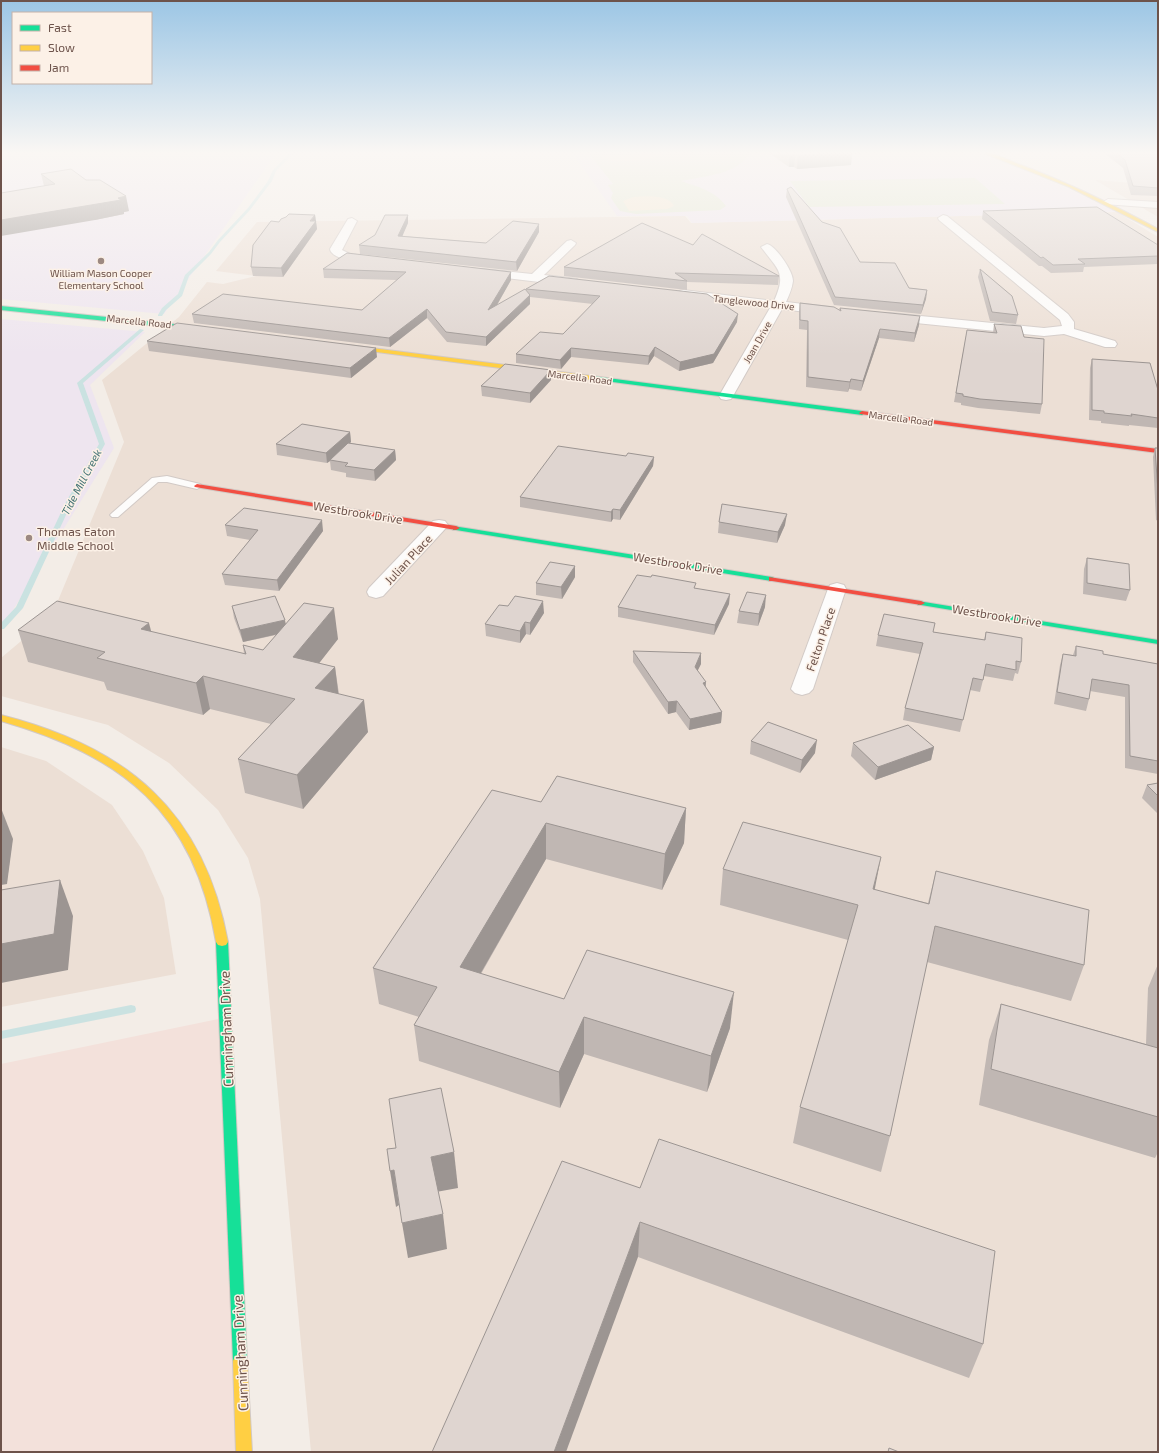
<svg xmlns="http://www.w3.org/2000/svg" width="1159" height="1453" font-family="'Exo 2',sans-serif">
  <style>
    .residential { fill: #ecdfd5 }
    .commercial { fill: #f3e1db }
    .education { fill: #eee5ef }
    .green { fill: #e2e8d3 }
    .sand { fill: #f4e8d1 }
    .lines { fill: none; stroke-linecap: round; stroke-linejoin: round }
    .stream { fill: #cae2e1; fill-rule: evenodd }
    .lane-casing { stroke: #d2cac6; stroke-width: 2 }
    .street-casing { stroke: #d2cac6; stroke-width: 2 }
    .fast-casing { stroke: #d2c9c4; stroke-width: 2 }
    .slow-casing { stroke: #d2c9c4; stroke-width: 2 }
    .jam-casing { stroke: #d2c9c4; stroke-width: 2 }
    .lane { fill: #fdfcfb; fill-rule: evenodd }
    .street { fill: #fdfcfb; fill-rule: evenodd }
    .fast { fill: #16e098; fill-rule: evenodd }
    .slow { fill: #ffcf43; fill-rule: evenodd }
    .jam { fill: #f24e42; fill-rule: evenodd }
    .wall { fill: #c0b7b3 }
    .shaded-wall { fill: #9c9592 }
    .building { fill: #dfd5d0; stroke: #9c9592 }
    .poi-dot { fill: #9c8982; stroke: #fcf1e7; stroke-width: 1.5 }
    .labels { text-anchor: middle; dominant-baseline: central; stroke-width: 3; stroke-linejoin: round; paint-order: stroke }
    .far-poi-label { font-size: 10px; fill: #6d534b; stroke: #fcf1e7 }
    .far-street-label { font-size: 10px; fill: #6d534b; stroke: #fcf1e7 }
    .far-water-label { font-size: 11px; font-style: italic; fill: #457577; stroke: #fcf1e7 }
    .street-label { font-size: 12px; fill: #6d534b; stroke: #fcf1e7 }
    .poi-label { font-size: 12px; fill: #6d534b; stroke: #fcf1e7; text-anchor: start }
    .near-street-label { font-size: 14px; fill: #6d534b; stroke: #fcf1e7 }
  </style>
  <rect width="100%" height="100%" fill="#f3ede7"/>
  <g class="residential">
    <path d="M1095,180L1158,185V217Z"/>
    <path d="M1117,212L1158,237V1452H311L260,899L248,858L218,810L169,763L108,725L1,696V658L52,615L124,442L102,380L179,317L207,282L223,284L256,276L216,271L257,222L685,216L691,223Z"/>
    <path d="M1,747L46,761L112,805L143,851L164,898L176,974L1,1007Z"/>
  </g>
  <path class="commercial" d="M228,1017L241,1452H1V1064Z"/>
  <g class="education">
    <path d="M30,151H221L274,156L164,314L1,299V156Z"/>
    <path d="M571,151H969L1003,162L1062,186L1117,212L692,223L687,216H617Z"/>
    <path d="M1,319L145,332L90,385L114,448L1,629Z"/>
  </g>
  <g class="green">
    <path d="M587,151H750C743,174 700,177 681,181C698,187 714,190 726,206L720,210L636,214L620,211L611,198L613,193L608,185L613,184Z"/>
    <path d="M975,178L1005,204L809,207L790,181Z"/>
  </g>
  <g class="sand">
    <path d="M644,151H666C658,161 609,165 601,156L641,154L645,153Z"/>
    <path d="M633,197C644,196 669,194 674,206L667,209L629,211L623,201Z"/>
  </g>
  <g class="lines">
    <g class="stream">
      <path d="M292,151H296L276,171L272,181L250,210L220,242L211,254L189,276L182,296L166,310L162,316H158V315L162,308L178,294L185,275L209,252L218,240L248,208L268,181L273,170Z"/>
      <path d="M140,329L144,330L83,383L105,444L72,502L23,608L4,629H1V623L16,607L66,502L99,444L77,383Z"/>
      <path d="M131,1005L135,1006L136,1009L135,1012L131,1013L1,1039V1031Z"/>
    </g>
    <defs>
      <path id="lane" d="M167,476L200,484L202,486L197,489L167,482H158L118,517H112L110,515L112,513L152,478Z"/>
      <g id="street">
        <path d="M1108,199L1158,202V208L1104,204L1103,202Z"/>
        <path d="M943,215L947,216L1068,314L1074,322V329L1115,341L1117,344L1115,347H1105L1064,334L1044,336L886,320L884,317L886,314L890,313L1044,328L1062,326L1060,320L939,220L938,218Z"/>
        <path d="M352,218L357,221L342,250L350,254L376,258L378,260L376,262C367,265 331,260 330,249L348,219Z"/>
        <path d="M571,240L576,243L575,245L544,275L577,279L579,282L577,285L573,286L482,275L478,274L476,272L478,270L482,269L532,274L567,241Z"/>
        <path d="M767,244C776,246 793,271 793,281C792,289 789,295 786,302L830,307L834,308L836,311L834,314L830,315L782,309L733,396L731,399L726,400L721,399L719,396L770,308L683,298L679,297L677,294L679,291L683,290L774,301C787,272 778,270 761,247Z"/>
        <path d="M439,520L445,521L448,525L445,529L383,596L376,598L369,596L367,592L369,588L433,521Z"/>
        <path d="M837,583L844,585L846,589L813,689L809,693L802,695L795,693L791,689L828,589L830,585Z"/>
      </g>
      <g id="fast">
        <path d="M1,306L203,327L206,329L203,331L1,310Z"/>
        <path d="M592,376L862,411L865,413L862,415L590,379V377Z"/>
        <path d="M453,526L772,577L776,579L772,581L456,530H453Z"/>
        <path d="M918,601L1158,640V644L921,605H918L917,603Z"/>
        <path d="M222,938L226,939L228,942L247,1361L245,1366L240,1368L235,1366L233,1361L216,942L218,939Z"/>
      </g>
      <g id="slow">
        <path d="M978,151C991,151 1004,158 1016,163C1065,181 1112,204 1158,229V232L1069,187Z"/>
        <path d="M348,345L592,376L595,378L592,380L346,348V346Z"/>
        <path d="M1,715C127,747 204,811 228,942L226,945L222,946L218,945L216,942C194,812 123,756 1,721Z"/>
        <path d="M240,1354L245,1356L247,1361L252,1452H236L233,1361L235,1356Z"/>
      </g>
      <g id="jam">
        <path d="M862,411L1158,449V453L860,414L859,413Z"/>
        <path d="M197,484L456,526L460,528L456,530L195,487L194,486Z"/>
        <path d="M769,577L921,601L925,603L921,605L772,581H769Z"/>
      </g>
    </defs>
    <use href="#lane" class="lane-casing"/>
    <use href="#street" class="street-casing"/>
    <use href="#fast" class="fast-casing"/>
    <use href="#slow" class="slow-casing"/>
    <use href="#jam" class="jam-casing"/>
    <use href="#lane" class="lane"/>
    <use href="#street" class="street"/>
    <use href="#fast" class="fast"/>
    <use href="#slow" class="slow"/>
    <use href="#jam" class="jam"/>
  </g>
  <g class="wall">
    <path d="M766,151H875L874,153L852,154L851,165L797,169L794,167H789Z"/>
    <path d="M1102,151H1158V196L1131,195L1123,168Z"/>
    <path d="M41,174L129,211L124,212V214L95,220L44,186Z"/>
    <path d="M787,189L822,222L860,262L909,288L927,290L926,299L921,314L834,305L786,197Z"/>
    <path d="M983,211L1158,245V264L1084,267L1083,272L1051,273L1042,266H1039L982,219Z"/>
    <path d="M315,215L317,229L283,277L253,276L251,267L279,222Z"/>
    <path d="M408,223L402,236L486,243L539,232L517,271L360,254L359,245Z"/>
    <path d="M693,245L779,276L778,285L687,282V290L564,276V267Z"/>
    <path d="M323,269L511,272V280L497,305L526,290V289L549,276L737,322L713,363L679,371L654,356L648,365L571,357L561,369L516,363V354L563,334L593,304L530,297V304L486,346L447,342L427,318L390,347L194,323L192,314L362,310L397,280L324,278Z"/>
    <path d="M980,269L1018,315L1016,324L990,321L978,277Z"/>
    <path d="M800,303L839,310L840,308L919,325L914,342L879,338L861,391L849,389L848,392L806,387L807,330L799,329V312Z"/>
    <path d="M994,324L1042,404L1040,414L978,408L961,405V403L954,402L967,330L993,333Z"/>
    <path d="M147,341L377,357L351,378L149,351Z"/>
    <path d="M1092,359L1158,390V428L1129,425V426L1101,423V421L1089,420L1090,368Z"/>
    <path d="M551,380L530,403L482,396L481,386Z"/>
    <path d="M350,432L351,442L350,443L395,450L396,460L375,481L346,477V473L331,470L330,461L327,463L277,455L276,444Z"/>
    <path d="M1155,448H1158V521L1156,520L1153,457Z"/>
    <path d="M626,456L654,457L653,466L620,520L613,519L611,522L520,507V497Z"/>
    <path d="M719,522L785,525L777,543L718,533Z"/>
    <path d="M225,525L323,531L279,591L225,585L222,574L250,540L227,536Z"/>
    <path d="M1087,558L1130,590L1126,601L1083,594L1084,569Z"/>
    <path d="M575,577L562,599L536,595V583Z"/>
    <path d="M695,588L729,604L714,635L618,617V607Z"/>
    <path d="M232,606L286,623L338,639L319,663L335,667L339,694L368,732L303,809L245,793L238,759L271,724L210,709L203,715L107,690L104,682L28,662L18,630L151,632L244,654L243,645L263,650L276,635L243,642L234,618Z"/>
    <path d="M765,607L758,626L737,623L739,611Z"/>
    <path d="M544,613L530,635L526,634L520,643L486,636L485,624Z"/>
    <path d="M933,632L984,640L986,632L1021,662L1018,674L1015,673L1013,681L984,676L980,692L970,690L960,732L903,720L905,708L920,654L876,646L878,635Z"/>
    <path d="M1076,646L1103,654L1158,664V774L1125,768V697L1090,691L1089,699L1086,711L1054,704L1060,665L1063,654L1073,655Z"/>
    <path d="M633,651L701,664L697,671L706,688L722,712L721,723L689,730L676,712L668,714L633,662Z"/>
    <path d="M751,741L815,753L800,773L750,754Z"/>
    <path d="M853,743L934,747L931,760L875,780L851,756Z"/>
    <path d="M1158,783V814L1142,798L1147,785Z"/>
    <path d="M541,802L686,808L684,843L662,890L546,859L481,974L564,999L730,1028L707,1092L584,1054L560,1108L419,1061L414,1025L419,1017L379,1004L373,968Z"/>
    <path d="M723,869L875,890L928,903L936,871L1084,965L1071,1001L927,962L890,1136L881,1172L793,1143L800,1107L848,940L720,905Z"/>
    <path d="M1158,964V1152L1155,1158L979,1105L989,1040L1001,1004L1146,1044L1148,988Z"/>
    <path d="M562,1161L983,1344L969,1378L638,1257Z"/>
  </g>
  <g class="shaded-wall">
    <path d="M836,151H875L874,153L852,154L851,165L797,169L798,155Z"/>
    <path d="M790,154H795L794,167H789Z"/>
    <path d="M126,196L129,211L124,212V214L95,220L1,236V220Z"/>
    <path d="M315,215L317,229L283,277L281,268Z"/>
    <path d="M408,215V223L399,244L398,236Z"/>
    <path d="M539,224V232L517,271L516,262Z"/>
    <path d="M511,272V280L489,319L488,310Z"/>
    <path d="M927,290L926,299L921,314L923,305Z"/>
    <path d="M530,295V304L486,346V337Z"/>
    <path d="M427,309V318L390,347L389,338Z"/>
    <path d="M738,314L737,322L713,363L679,371L680,362Z"/>
    <path d="M920,316L919,325L914,342L915,333Z"/>
    <path d="M880,329L879,338L861,391L863,381Z"/>
    <path d="M655,347L654,356L648,365L649,356Z"/>
    <path d="M376,348L377,357L351,378L350,368Z"/>
    <path d="M571,348V357L561,369L560,360Z"/>
    <path d="M551,370V380L530,403V393Z"/>
    <path d="M851,379L849,389L848,392L850,382Z"/>
    <path d="M350,432L351,442L331,460H330V461L327,463L326,453Z"/>
    <path d="M395,450L396,460L375,481L374,470Z"/>
    <path d="M654,457L653,466L620,520V510Z"/>
    <path d="M613,509V519L611,522V512Z"/>
    <path d="M787,514L785,525L777,543L778,532Z"/>
    <path d="M322,520L323,531L279,591L277,580Z"/>
    <path d="M575,566V577L562,599L561,587Z"/>
    <path d="M730,594L729,604L714,635L715,625Z"/>
    <path d="M766,595L765,607L758,626L759,614Z"/>
    <path d="M543,601L544,613L530,635V623Z"/>
    <path d="M334,608L338,639L299,689L293,657Z"/>
    <path d="M285,620L287,632L243,642L240,630Z"/>
    <path d="M525,622L526,634L520,643V631Z"/>
    <path d="M149,623L157,654L141,629Z"/>
    <path d="M701,653V664L694,678L695,667Z"/>
    <path d="M335,667L339,699L315,688Z"/>
    <path d="M203,676L210,709L203,715L196,683Z"/>
    <path d="M706,682L705,694L703,683Z"/>
    <path d="M364,700L368,732L303,809L297,775Z"/>
    <path d="M677,701L676,712L668,714V702Z"/>
    <path d="M722,712L721,723L689,730L690,719Z"/>
    <path d="M817,740L815,753L800,773L802,760Z"/>
    <path d="M934,747L931,760L875,780L878,767Z"/>
    <path d="M1,808L13,839L7,884L1,885Z"/>
    <path d="M686,808L684,843L662,890L665,854Z"/>
    <path d="M546,823V859L463,1004L460,967Z"/>
    <path d="M881,857L874,893L873,889Z"/>
    <path d="M60,880L73,916L68,970L1,983V944Z"/>
    <path d="M734,992L730,1028L707,1092L711,1056Z"/>
    <path d="M584,1017V1054L560,1108L559,1072Z"/>
    <path d="M454,1152L458,1188L436,1192L431,1157Z"/>
    <path d="M394,1170L399,1205L396,1207L390,1171Z"/>
    <path d="M443,1214L447,1249L408,1258L402,1223Z"/>
    <path d="M640,1222L638,1257L566,1452H554Z"/>
  </g>
  <g class="building">
    <path d="M786,151H852L853,152L798,155L795,154H790Z"/>
    <path d="M1114,151H1158V188L1133,186L1125,160Z"/>
    <path d="M71,169L86,180H100L126,196L118,198L121,200L1,220V193L55,184L41,174Z"/>
    <path d="M791,187L822,222L840,228L860,262L895,263L909,288L927,290L923,305L835,297L787,189Z"/>
    <path d="M1097,207L1158,245V256L1078,259L1085,264L1053,265L1043,257L1041,258L983,211Z"/>
    <path d="M289,214L315,215L310,221H316L281,268L251,267L253,245L271,221L279,222L281,219L286,217Z"/>
    <path d="M385,215H408L398,236L486,243L513,221L539,224L516,262L359,245L375,235Z"/>
    <path d="M642,223L693,245L702,234L779,276L675,273L687,281L564,267Z"/>
    <path d="M347,253L511,272L488,310L525,289L530,295L486,337L446,332L427,309L389,338L192,314L223,294L362,310L406,272L323,269Z"/>
    <path d="M980,269L1012,296L1018,315L992,312Z"/>
    <path d="M549,276L707,294L738,314L714,354L680,362L655,347L649,356L571,348L560,360L516,354L540,332L563,334L600,296L526,289Z"/>
    <path d="M800,303L834,307L841,311L840,308L920,316L915,333L880,329L863,381L851,379L850,382L808,377V321L800,320Z"/>
    <path d="M177,323L376,348L350,368L147,341Z"/>
    <path d="M994,324L1021,326L1024,337L1044,339L1042,404L980,399L963,396V394L956,393L967,330L997,333Z"/>
    <path d="M1092,359L1150,363L1158,390V418L1131,414L1132,416L1104,413V411L1092,410Z"/>
    <path d="M505,364L551,370L530,393L481,386Z"/>
    <path d="M302,424L350,432L326,453L276,444Z"/>
    <path d="M348,443L395,450L374,470L345,466L348,463L330,460Z"/>
    <path d="M558,446L626,456L628,453L654,457L620,510L613,509L611,512L520,497Z"/>
    <path d="M1155,448H1158V492Z"/>
    <path d="M722,504L787,514L778,532L719,522Z"/>
    <path d="M244,508L322,520L277,580L222,574L258,530L225,525Z"/>
    <path d="M1087,558L1129,564L1130,590L1087,583Z"/>
    <path d="M550,562L575,566L561,587L536,583Z"/>
    <path d="M637,575L651,577L652,575L696,583L694,588L730,594L715,625L618,607Z"/>
    <path d="M747,592L766,595L759,614L739,611Z"/>
    <path d="M275,596L285,620L240,630L232,606Z"/>
    <path d="M515,596L543,601L530,623L525,622L520,631L485,624L499,605L508,606Z"/>
    <path d="M57,601L149,623L141,629L246,654L243,645L263,650L304,603L334,608L293,657L335,667L315,688L364,700L297,775L238,759L295,699L203,676L196,683L97,658L105,652L18,630Z"/>
    <path d="M884,614L935,623L933,632L985,640L986,632L1022,638L1021,662L1016,661V670L986,664L983,680L973,678L963,720L905,708L923,643L878,635Z"/>
    <path d="M1076,646L1103,651V654L1158,664V761L1130,756L1129,685L1092,679L1089,699L1057,692L1063,654L1076,656Z"/>
    <path d="M633,651L701,653L695,667L706,682L703,683L722,712L690,719L677,701L668,702Z"/>
    <path d="M768,722L817,740L802,760L751,741Z"/>
    <path d="M908,725L934,747L878,767L853,743Z"/>
    <path d="M557,776L686,808L665,854L546,823L460,967L564,999L587,950L734,992L711,1056L584,1017L559,1072L414,1025L437,987L373,968L492,790L541,802Z"/>
    <path d="M1158,783V796L1147,785Z"/>
    <path d="M743,822L881,857L873,889L929,904L936,871L1089,910L1084,965L935,926L890,1136L800,1107L858,905L723,869Z"/>
    <path d="M60,880L54,934L1,944V890Z"/>
    <path d="M1001,1004L1158,1048V1117L991,1069Z"/>
    <path d="M441,1088L454,1152L431,1157L443,1214L402,1223L394,1170L390,1171L387,1149L396,1148L389,1099Z"/>
    <path d="M659,1139L995,1251L983,1344L640,1222L554,1452H432L562,1161L640,1188Z"/>
    <path d="M889,1448L899,1452H888Z"/>
  </g>
  <linearGradient id="sky" x2="0" y2="1"><stop stop-color="#9cc6e5"/><stop offset="0.43" stop-color="#faf7f4"/><stop offset="1" stop-color="#faf7f4" stop-opacity="0"/></linearGradient>
  <rect width="1159" height="355" fill="url(#sky)"/>
  <g class="poi-dot">
    <circle cx="101" cy="261" r="4"/>
    <circle cx="29" cy="538" r="4"/>
  </g>
  <g class="labels">
    <g class="far-poi-label">
      <text x="101" y="273">William Mason Cooper<tspan x="101" dy="12">Elementary School</tspan></text>
    </g>
    <g class="far-street-label">
      <text transform="translate(754 302) rotate(6)">Tanglewood Drive</text>
      <text transform="translate(139 321) rotate(6)">Marcella Road</text>
      <text transform="translate(757 342) rotate(-60)">Joan Drive</text>
      <text transform="translate(580 377) rotate(7)">Marcella Road</text>
      <text transform="translate(901 418) rotate(7)">Marcella Road</text>
    </g>
    <g class="far-water-label">
      <text transform="translate(81 482) rotate(-62)">Tide Mill Creek</text>
    </g>
    <g class="street-label">
      <text transform="translate(358 512) rotate(9)">Westbrook Drive</text>
      <text transform="translate(408 559) rotate(-47)">Julian Place</text>
      <text transform="translate(678 563) rotate(9)">Westbrook Drive</text>
      <text transform="translate(997 615) rotate(9)">Westbrook Drive</text>
      <text transform="translate(820 639) rotate(-71)">Felton Place</text>
    </g>
    <g class="poi-label">
      <text x="37" y="531">Thomas Eaton<tspan x="37" dy="14">Middle School</tspan></text>
    </g>
    <g class="near-street-label">
      <text transform="translate(226 1029) rotate(-92)">Cunningham Drive</text>
      <text transform="translate(240 1353) rotate(-93)">Cunningham Drive</text>
    </g>
  </g>
  <rect width="1159" height="1453" fill="none" stroke="#6d534b" stroke-width="4"/>
  <rect x="12" y="12" width="140" height="72" fill="#fcf1e7" stroke="#c3b2a9"/>
  <rect x="20" y="25" width="20" height="6" fill="#16e098" stroke="#c3b2a9"/>
  <text x="48" y="32" font-size="12" fill="#6d534b">Fast</text>
  <rect x="20" y="45" width="20" height="6" fill="#ffcf43" stroke="#c3b2a9"/>
  <text x="48" y="52" font-size="12" fill="#6d534b">Slow</text>
  <rect x="20" y="65" width="20" height="6" fill="#f24e42" stroke="#c3b2a9"/>
  <text x="48" y="72" font-size="12" fill="#6d534b">Jam</text>
</svg>
